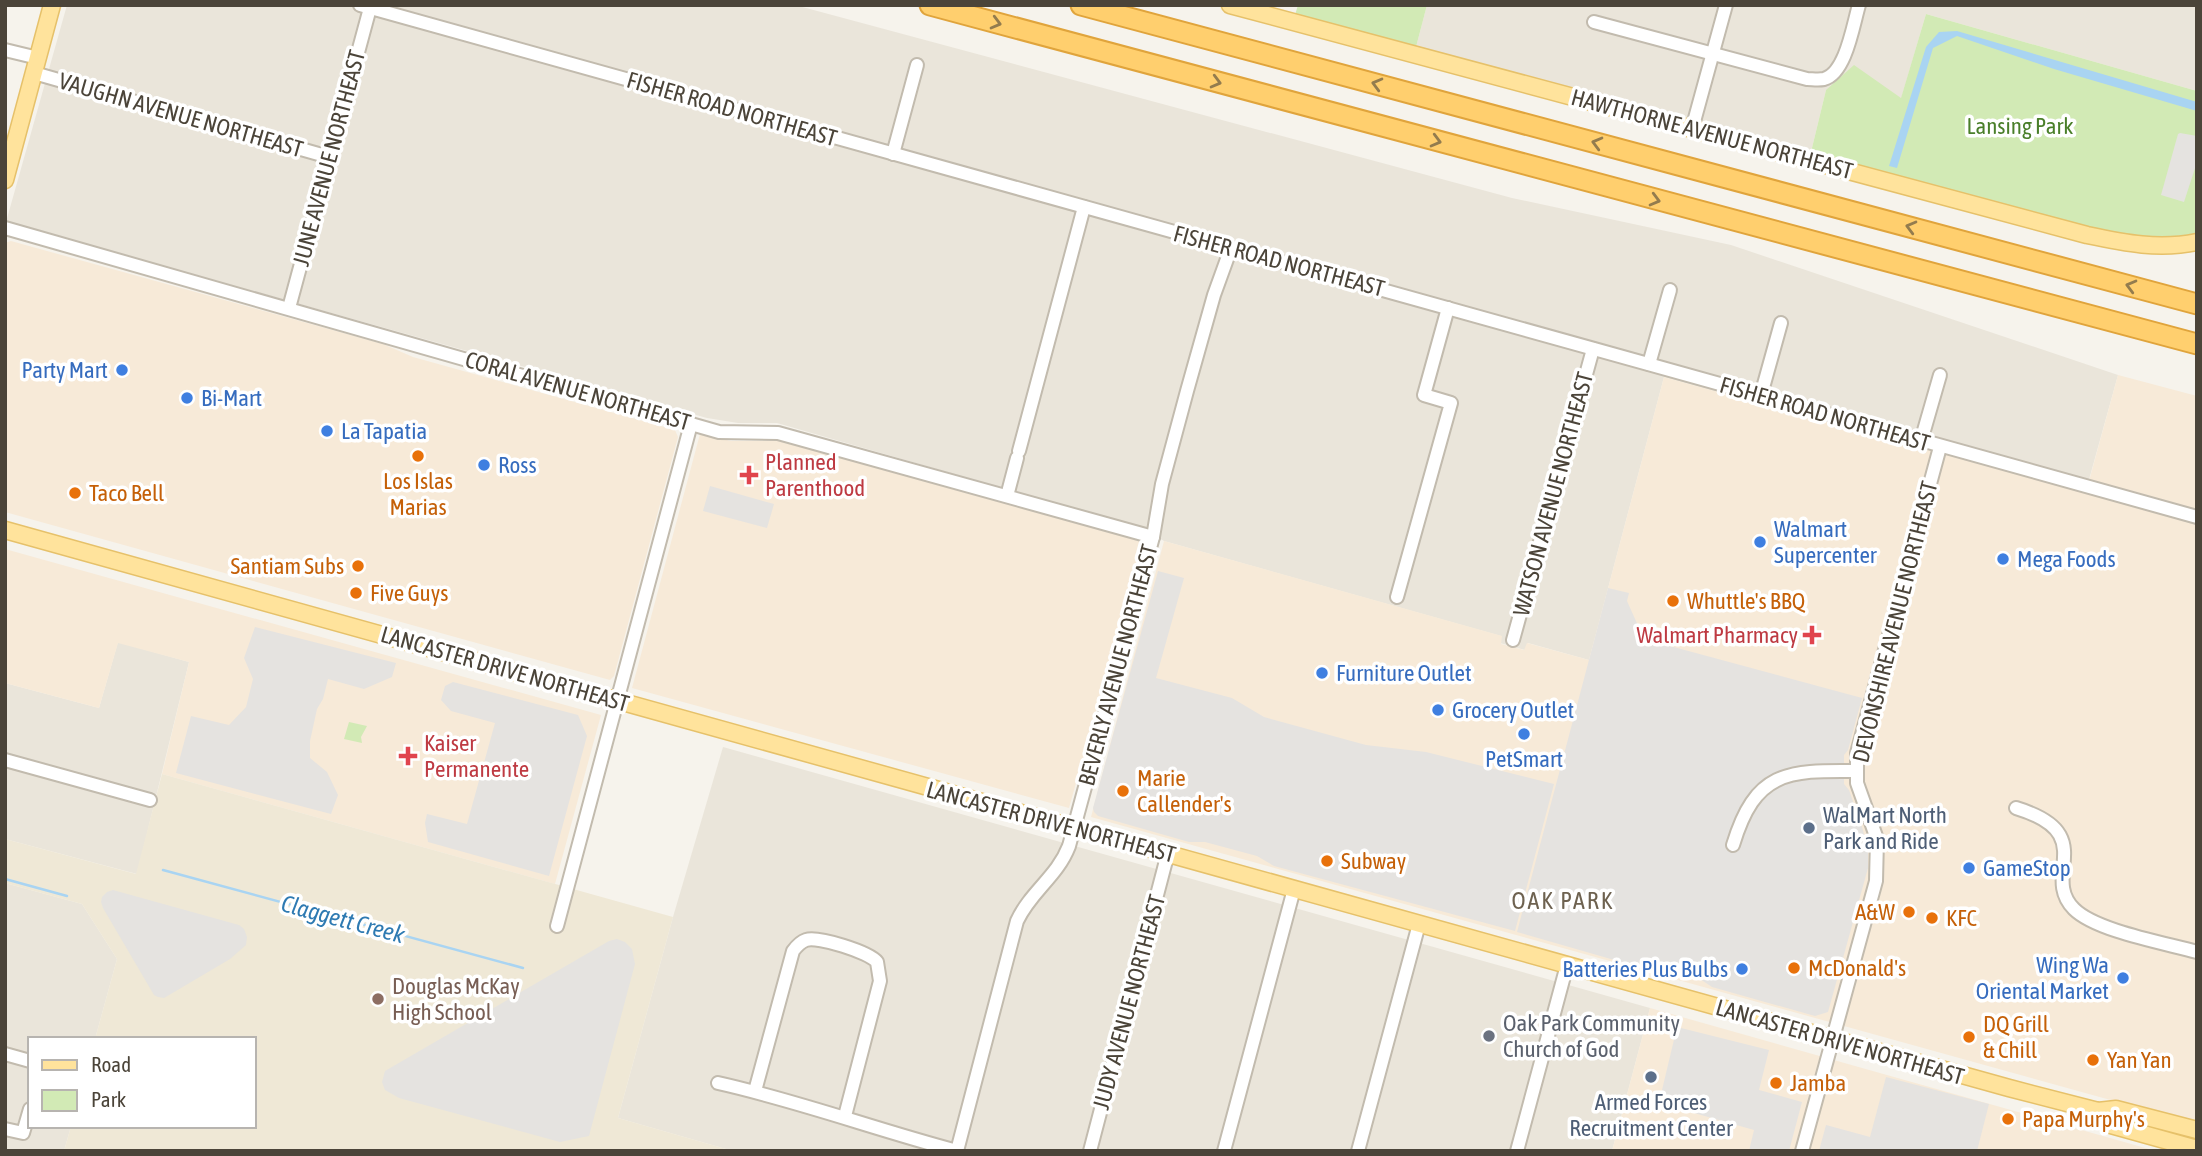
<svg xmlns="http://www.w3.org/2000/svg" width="2202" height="1156" font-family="'Asap Condensed',sans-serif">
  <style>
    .residential { fill: #eae5da }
    .commercial { fill: #f7ead8 }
    .education { fill: #efe8d6 }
    .green { fill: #d2eab5 }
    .parking { fill: #e5e3e0 }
    .water { fill: #a9d4f2 }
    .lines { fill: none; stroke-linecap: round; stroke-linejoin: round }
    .stream { stroke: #a9d4f2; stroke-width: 2.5 }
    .minor-casing { stroke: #c2bbae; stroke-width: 16 }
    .major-casing { stroke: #e6c16a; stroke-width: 19 }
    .highway-casing { stroke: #e0a43c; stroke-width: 23 }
    .minor { stroke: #fff; stroke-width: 12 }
    .major { stroke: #ffe39c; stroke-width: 16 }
    .highway { stroke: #ffcf6e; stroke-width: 19 }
    .oneway { stroke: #937c4e }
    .shop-dot { fill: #3f7fe0; stroke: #fff; stroke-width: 2.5 }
    .food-dot { fill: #e8710a; stroke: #fff; stroke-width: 2.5 }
    .health-dot { fill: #e0444e; stroke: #fff; stroke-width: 2.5 }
    .service-dot { fill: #5c6f8a; stroke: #fff; stroke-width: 2.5 }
    .education-dot { fill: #8d6e63; stroke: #fff; stroke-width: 2.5 }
    .worship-dot { fill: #6b7280; stroke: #fff; stroke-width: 2.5 }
    .labels { text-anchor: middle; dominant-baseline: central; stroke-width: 7; stroke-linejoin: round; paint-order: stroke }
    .street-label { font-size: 23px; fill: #4b4439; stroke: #fff }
    .park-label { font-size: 23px; fill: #4a7f2a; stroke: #fff }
    .shop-label { font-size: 23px; fill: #366cbe; stroke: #fff; text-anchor: start }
    .health-label { font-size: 23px; fill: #be3a42; stroke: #fff; text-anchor: start }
    .food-label { font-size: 23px; fill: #c56008; stroke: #fff; text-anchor: start }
    .service-label { font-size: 23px; fill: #4e5e75; stroke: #fff; text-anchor: start }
    .education-label { font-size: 23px; fill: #785e54; stroke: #fff; text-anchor: start }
    .worship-label { font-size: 23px; fill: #5b616d; stroke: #fff; text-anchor: start }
    .neighbourhood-label { font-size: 24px; letter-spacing: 2px; fill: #6e6250; stroke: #fff }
    .water-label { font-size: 24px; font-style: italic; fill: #2e7ab2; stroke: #fff }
  </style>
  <rect width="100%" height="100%" fill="#f6f3ec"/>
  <g class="residential">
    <path d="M67,5H795L1512,198L1731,245L2118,375L2085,494L1664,377L1589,660L1528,643L1525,650L1500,643L1501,636L1164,541L1144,529L777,423H738L707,418L6,222Z"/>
    <path d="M1427,5H2197V91L1926,14L1901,99L1826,90L1811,152L1416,47Z"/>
    <path d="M118,642L189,662L137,874L5,839V683L99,708Z"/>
    <path d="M723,747L1650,1008L1612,1151H733L618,1118L673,917Z"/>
    <path d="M5,883L82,904L117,959L95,1039H30V1126H71L64,1151H5Z"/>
  </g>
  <g class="commercial">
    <path d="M11,241L383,344L413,357L675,430L678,437L614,676L610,680L5,512V243Z"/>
    <path d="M2118,375L2197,396V510L2089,481Z"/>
    <path d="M1664,377L2197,524V1124L1091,817L1164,541L1502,636L1501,644L1524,650L1527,643L1589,660Z"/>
    <path d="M700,434L731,441H779L1143,542L1069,808L632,688Z"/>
    <path d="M5,549L601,715L555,884L162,774L189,662L118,643L99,708L5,683Z"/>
    <path d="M1650,1008L2156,1151H1612Z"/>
  </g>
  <path class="education" d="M162,774L673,917L618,1118L733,1151H64L71,1126H254V1039H95L117,959L82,904L5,883V839L136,874Z"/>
  <g class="green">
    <path d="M1298,5H1427L1416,47L1295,15Z"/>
    <path d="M1926,14L2197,91V234L2158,241L2071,224L1811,152L1826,90L1854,65L1901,98Z"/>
    <path d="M349,722L367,726L361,737L362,743L344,739Z"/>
  </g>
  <g class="parking">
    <path d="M2180,133L2197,136V162L2184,202L2161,195L2178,134Z"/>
    <path d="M710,486L774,504L767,528L703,511Z"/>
    <path d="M1158,571L1184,578L1156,678L1232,698L1264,717L1366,745L1426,752L1554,784L1515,931L1274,866L1257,856L1205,842H1189L1098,816L1094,812L1093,808Z"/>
    <path d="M1608,588L1629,593L1627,601L1644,639L1862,698L1848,750L1844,755V784L1849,790L1862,827L1868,848V868L1828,1012L1815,1016L1712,987L1700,979L1665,969L1649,970L1517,932Z"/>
    <path d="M255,627L396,663L392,677L364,689L328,679L323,699L317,709L310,741V758L327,772L338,795L331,814L176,773L191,716L229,725L246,707L253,679L244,658Z"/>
    <path d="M453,682L578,715L587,736L549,876L428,842L425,823L427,814L467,824L495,723L451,711L441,700L445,686Z"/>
    <path d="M113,890L239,925L244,929L247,937L246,945L230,959L164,998L158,997L154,995L103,908L101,902L102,897L107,892Z"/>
    <path d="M617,939L625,942L632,949L635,964L589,1136L560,1142L399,1098L385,1090L382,1082L385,1071L609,941Z"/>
    <path d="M1677,1027L1769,1050L1759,1090L1802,1102L1789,1151H1749L1754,1130L1673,1107L1662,1090Z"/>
    <path d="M1886,1077L1989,1104L1977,1151H1819L1826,1125L1870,1137Z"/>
  </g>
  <path class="water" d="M1957,31L2197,102V111L2054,69L1957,36L1933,48L1897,168L1889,166L1926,47L1939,32Z"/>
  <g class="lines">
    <g class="stream">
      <path d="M163,870L523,968"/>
      <path d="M5,879L67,896"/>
    </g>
    <defs>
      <g id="minor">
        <path d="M360,5L2197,517"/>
        <path d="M1594,22L1807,79C1812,79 1818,80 1824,79C1846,73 1853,25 1859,5"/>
        <path d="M5,50L38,58"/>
        <path d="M34,73L329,157"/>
        <path d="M1692,129L1726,5"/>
        <path d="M893,154L917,65"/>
        <path d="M5,228L719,432L778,433L1153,537"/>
        <path d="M289,308L370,8"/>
        <path d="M1649,364L1670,290"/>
        <path d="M1761,395L1781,323"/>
        <path d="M1921,441L1940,375"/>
        <path d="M1019,451L1084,207"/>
        <path d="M1007,496L1017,458"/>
        <path d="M1397,597L1451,403L1424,395L1448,308"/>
        <path d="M1513,640L1593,349"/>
        <path d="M5,760L150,800"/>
        <path d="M2016,808C2101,834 2040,875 2074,909C2096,931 2165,943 2197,952"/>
        <path d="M1733,845C1755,772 1786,770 1856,771"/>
        <path d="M557,926L691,424"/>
        <path d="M5,1054L30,1061"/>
        <path d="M718,1083C799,1101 877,1130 957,1151"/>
        <path d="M755,1091L793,951C796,947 800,942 806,940C818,936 869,952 877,962L880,981L845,1116"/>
        <path d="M5,1129L23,1133L30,1109"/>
        <path d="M957,1151L1017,921C1031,891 1057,877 1069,846L1153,537L1162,484L1187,391L1214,295L1231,248"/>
        <path d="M1090,1151L1168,853"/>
        <path d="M1224,1151L1294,889"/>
        <path d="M1358,1151L1419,924"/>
        <path d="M1517,1151L1567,965"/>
        <path d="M1802,1151L1876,881L1877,839L1857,783V753L1940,447"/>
      </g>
      <g id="major">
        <path d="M1230,5L2087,235C2125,243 2159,250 2197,242"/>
        <path d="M5,180L52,5"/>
        <path d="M5,530L2009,1088L2098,1111L2116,1109L2197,1130"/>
        <path d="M2098,1111L2111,1125L2197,1149"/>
      </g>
      <g id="highway">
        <path d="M930,5L2197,344"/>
        <path d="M1081,5L2197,304"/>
      </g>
    </defs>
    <use href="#minor" class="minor-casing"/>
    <use href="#major" class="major-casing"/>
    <use href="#highway" class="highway-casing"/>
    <use href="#minor" class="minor"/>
    <use href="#major" class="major"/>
    <use href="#highway" class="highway"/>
  </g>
  <defs><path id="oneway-chevron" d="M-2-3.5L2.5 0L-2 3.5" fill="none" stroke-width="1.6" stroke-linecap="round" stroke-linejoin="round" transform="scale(1.75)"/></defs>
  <g class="oneway">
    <use href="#oneway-chevron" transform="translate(996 23) rotate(15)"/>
    <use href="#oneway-chevron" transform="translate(1216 82) rotate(15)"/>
    <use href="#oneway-chevron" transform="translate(1377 84) rotate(-165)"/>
    <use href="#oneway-chevron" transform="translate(1436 141) rotate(15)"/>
    <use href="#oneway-chevron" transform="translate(1597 143) rotate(-165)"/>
    <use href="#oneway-chevron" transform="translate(1655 200) rotate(15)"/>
    <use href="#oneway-chevron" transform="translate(1911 227) rotate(-165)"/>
    <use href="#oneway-chevron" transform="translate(2131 286) rotate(-165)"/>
  </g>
  <g class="shop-dot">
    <circle cx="122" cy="370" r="7"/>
    <circle cx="187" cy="398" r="7"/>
    <circle cx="327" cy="431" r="7"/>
    <circle cx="484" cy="465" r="7"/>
    <circle cx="1760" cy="542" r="7"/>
    <circle cx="2003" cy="559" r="7"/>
    <circle cx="1322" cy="673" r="7"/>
    <circle cx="1438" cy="710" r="7"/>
    <circle cx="1524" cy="734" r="7"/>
    <circle cx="1969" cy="868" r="7"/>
    <circle cx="1742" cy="969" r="7"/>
    <circle cx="2123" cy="978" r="7"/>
  </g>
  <g class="food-dot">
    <circle cx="418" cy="456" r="7"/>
    <circle cx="75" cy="493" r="7"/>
    <circle cx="358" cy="566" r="7"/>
    <circle cx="356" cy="593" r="7"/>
    <circle cx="1673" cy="601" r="7"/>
    <circle cx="1123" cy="791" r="7"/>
    <circle cx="1327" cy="861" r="7"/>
    <circle cx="1909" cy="912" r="7"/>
    <circle cx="1932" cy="918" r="7"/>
    <circle cx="1794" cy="968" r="7"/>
    <circle cx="1969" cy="1037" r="7"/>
    <circle cx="2093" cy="1060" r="7"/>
    <circle cx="1776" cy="1083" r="7"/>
    <circle cx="2008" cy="1119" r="7"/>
  </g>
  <g class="health-dot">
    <path d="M745.5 464.5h7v7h7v7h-7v7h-7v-7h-7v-7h7z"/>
    <path d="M1808.5 624.5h7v7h7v7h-7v7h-7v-7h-7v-7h7z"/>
    <path d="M404.5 745.5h7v7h7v7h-7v7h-7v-7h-7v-7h7z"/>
  </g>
  <g class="service-dot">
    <circle cx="1809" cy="828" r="7"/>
    <circle cx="1651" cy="1077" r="7"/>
  </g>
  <circle class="education-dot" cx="378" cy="999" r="7"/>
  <circle class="worship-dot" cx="1489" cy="1036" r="7"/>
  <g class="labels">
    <g class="street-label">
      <text transform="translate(732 109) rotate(16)">FISHER ROAD NORTHEAST</text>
      <text transform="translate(181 115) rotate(16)">VAUGHN AVENUE NORTHEAST</text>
      <text transform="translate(1712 134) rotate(15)">HAWTHORNE AVENUE NORTHEAST</text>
      <text transform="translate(329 158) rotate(-75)">JUNE AVENUE NORTHEAST</text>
      <text transform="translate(1279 261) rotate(15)">FISHER ROAD NORTHEAST</text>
      <text transform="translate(578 391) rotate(16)">CORAL AVENUE NORTHEAST</text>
      <text transform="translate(1825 414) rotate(16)">FISHER ROAD NORTHEAST</text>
      <text transform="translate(1553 494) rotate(-75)">WATSON AVENUE NORTHEAST</text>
      <text transform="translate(1895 622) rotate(-76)">DEVONSHIRE AVENUE NORTHEAST</text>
      <text transform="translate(1118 665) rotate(-75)">BEVERLY AVENUE NORTHEAST</text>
      <text transform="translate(505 669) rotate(16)">LANCASTER DRIVE NORTHEAST</text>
      <text transform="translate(1051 822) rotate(15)">LANCASTER DRIVE NORTHEAST</text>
      <text transform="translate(1129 1002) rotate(-75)">JUDY AVENUE NORTHEAST</text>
      <text transform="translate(1840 1042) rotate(16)">LANCASTER DRIVE NORTHEAST</text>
    </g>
    <g class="park-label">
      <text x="2020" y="126">Lansing Park</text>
    </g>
    <g class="shop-label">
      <text x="108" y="370" text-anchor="end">Party Mart</text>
      <text x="201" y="398">Bi-Mart</text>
      <text x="341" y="431">La Tapatia</text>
      <text x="498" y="465">Ross</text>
      <text x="1774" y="529">Walmart<tspan x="1774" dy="26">Supercenter</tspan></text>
      <text x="2017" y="559">Mega Foods</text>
      <text x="1336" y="673">Furniture Outlet</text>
      <text x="1452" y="710">Grocery Outlet</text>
      <text x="1524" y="759" text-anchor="middle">PetSmart</text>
      <text x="1983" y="868">GameStop</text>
      <text x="2109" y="965" text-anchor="end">Wing Wa<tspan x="2109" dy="26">Oriental Market</tspan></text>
      <text x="1728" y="969" text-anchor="end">Batteries Plus Bulbs</text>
    </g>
    <g class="health-label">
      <text x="765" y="462">Planned<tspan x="765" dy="26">Parenthood</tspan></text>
      <text x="1798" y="635" text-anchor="end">Walmart Pharmacy</text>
      <text x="424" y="743">Kaiser<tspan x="424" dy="26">Permanente</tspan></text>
    </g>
    <g class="food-label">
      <text x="418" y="481" text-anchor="middle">Los Islas<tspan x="418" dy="26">Marias</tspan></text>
      <text x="89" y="493">Taco Bell</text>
      <text x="344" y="566" text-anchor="end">Santiam Subs</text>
      <text x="370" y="593">Five Guys</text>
      <text x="1687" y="601">Whuttle's BBQ</text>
      <text x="1137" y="778">Marie<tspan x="1137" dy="26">Callender's</tspan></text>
      <text x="1341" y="861">Subway</text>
      <text x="1895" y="912" text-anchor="end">A&amp;W</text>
      <text x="1946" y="918">KFC</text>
      <text x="1808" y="968">McDonald's</text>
      <text x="1983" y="1024">DQ Grill<tspan x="1983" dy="26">&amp; Chill</tspan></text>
      <text x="2107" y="1060">Yan Yan</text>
      <text x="1790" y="1083">Jamba</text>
      <text x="2022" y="1119">Papa Murphy's</text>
    </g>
    <g class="service-label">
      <text x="1823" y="815">WalMart North<tspan x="1823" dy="26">Park and Ride</tspan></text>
      <text x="1651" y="1102" text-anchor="middle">Armed Forces<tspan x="1651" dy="26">Recruitment Center</tspan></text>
    </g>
    <g class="education-label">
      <text x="392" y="986">Douglas McKay<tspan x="392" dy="26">High School</tspan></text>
    </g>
    <g class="worship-label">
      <text x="1503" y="1023">Oak Park Community<tspan x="1503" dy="26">Church of God</tspan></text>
    </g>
    <g class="neighbourhood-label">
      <text x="1563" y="900">OAK PARK</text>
    </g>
    <g class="water-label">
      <text transform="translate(343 919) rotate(15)">Claggett Creek</text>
    </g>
  </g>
  <rect width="2202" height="1156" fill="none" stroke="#4b4439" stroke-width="14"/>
  <rect x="28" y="1037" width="228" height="91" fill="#ffffff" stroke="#b7b4b0" stroke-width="2"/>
  <rect x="42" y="1060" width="35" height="10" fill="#ffe39c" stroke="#b7b4b0" stroke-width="2"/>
  <text x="91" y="1072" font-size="21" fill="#4b4439">Road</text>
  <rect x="42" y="1090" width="35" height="21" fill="#d2eab5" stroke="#b7b4b0" stroke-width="2"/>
  <text x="91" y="1107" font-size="21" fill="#4b4439">Park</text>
</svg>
